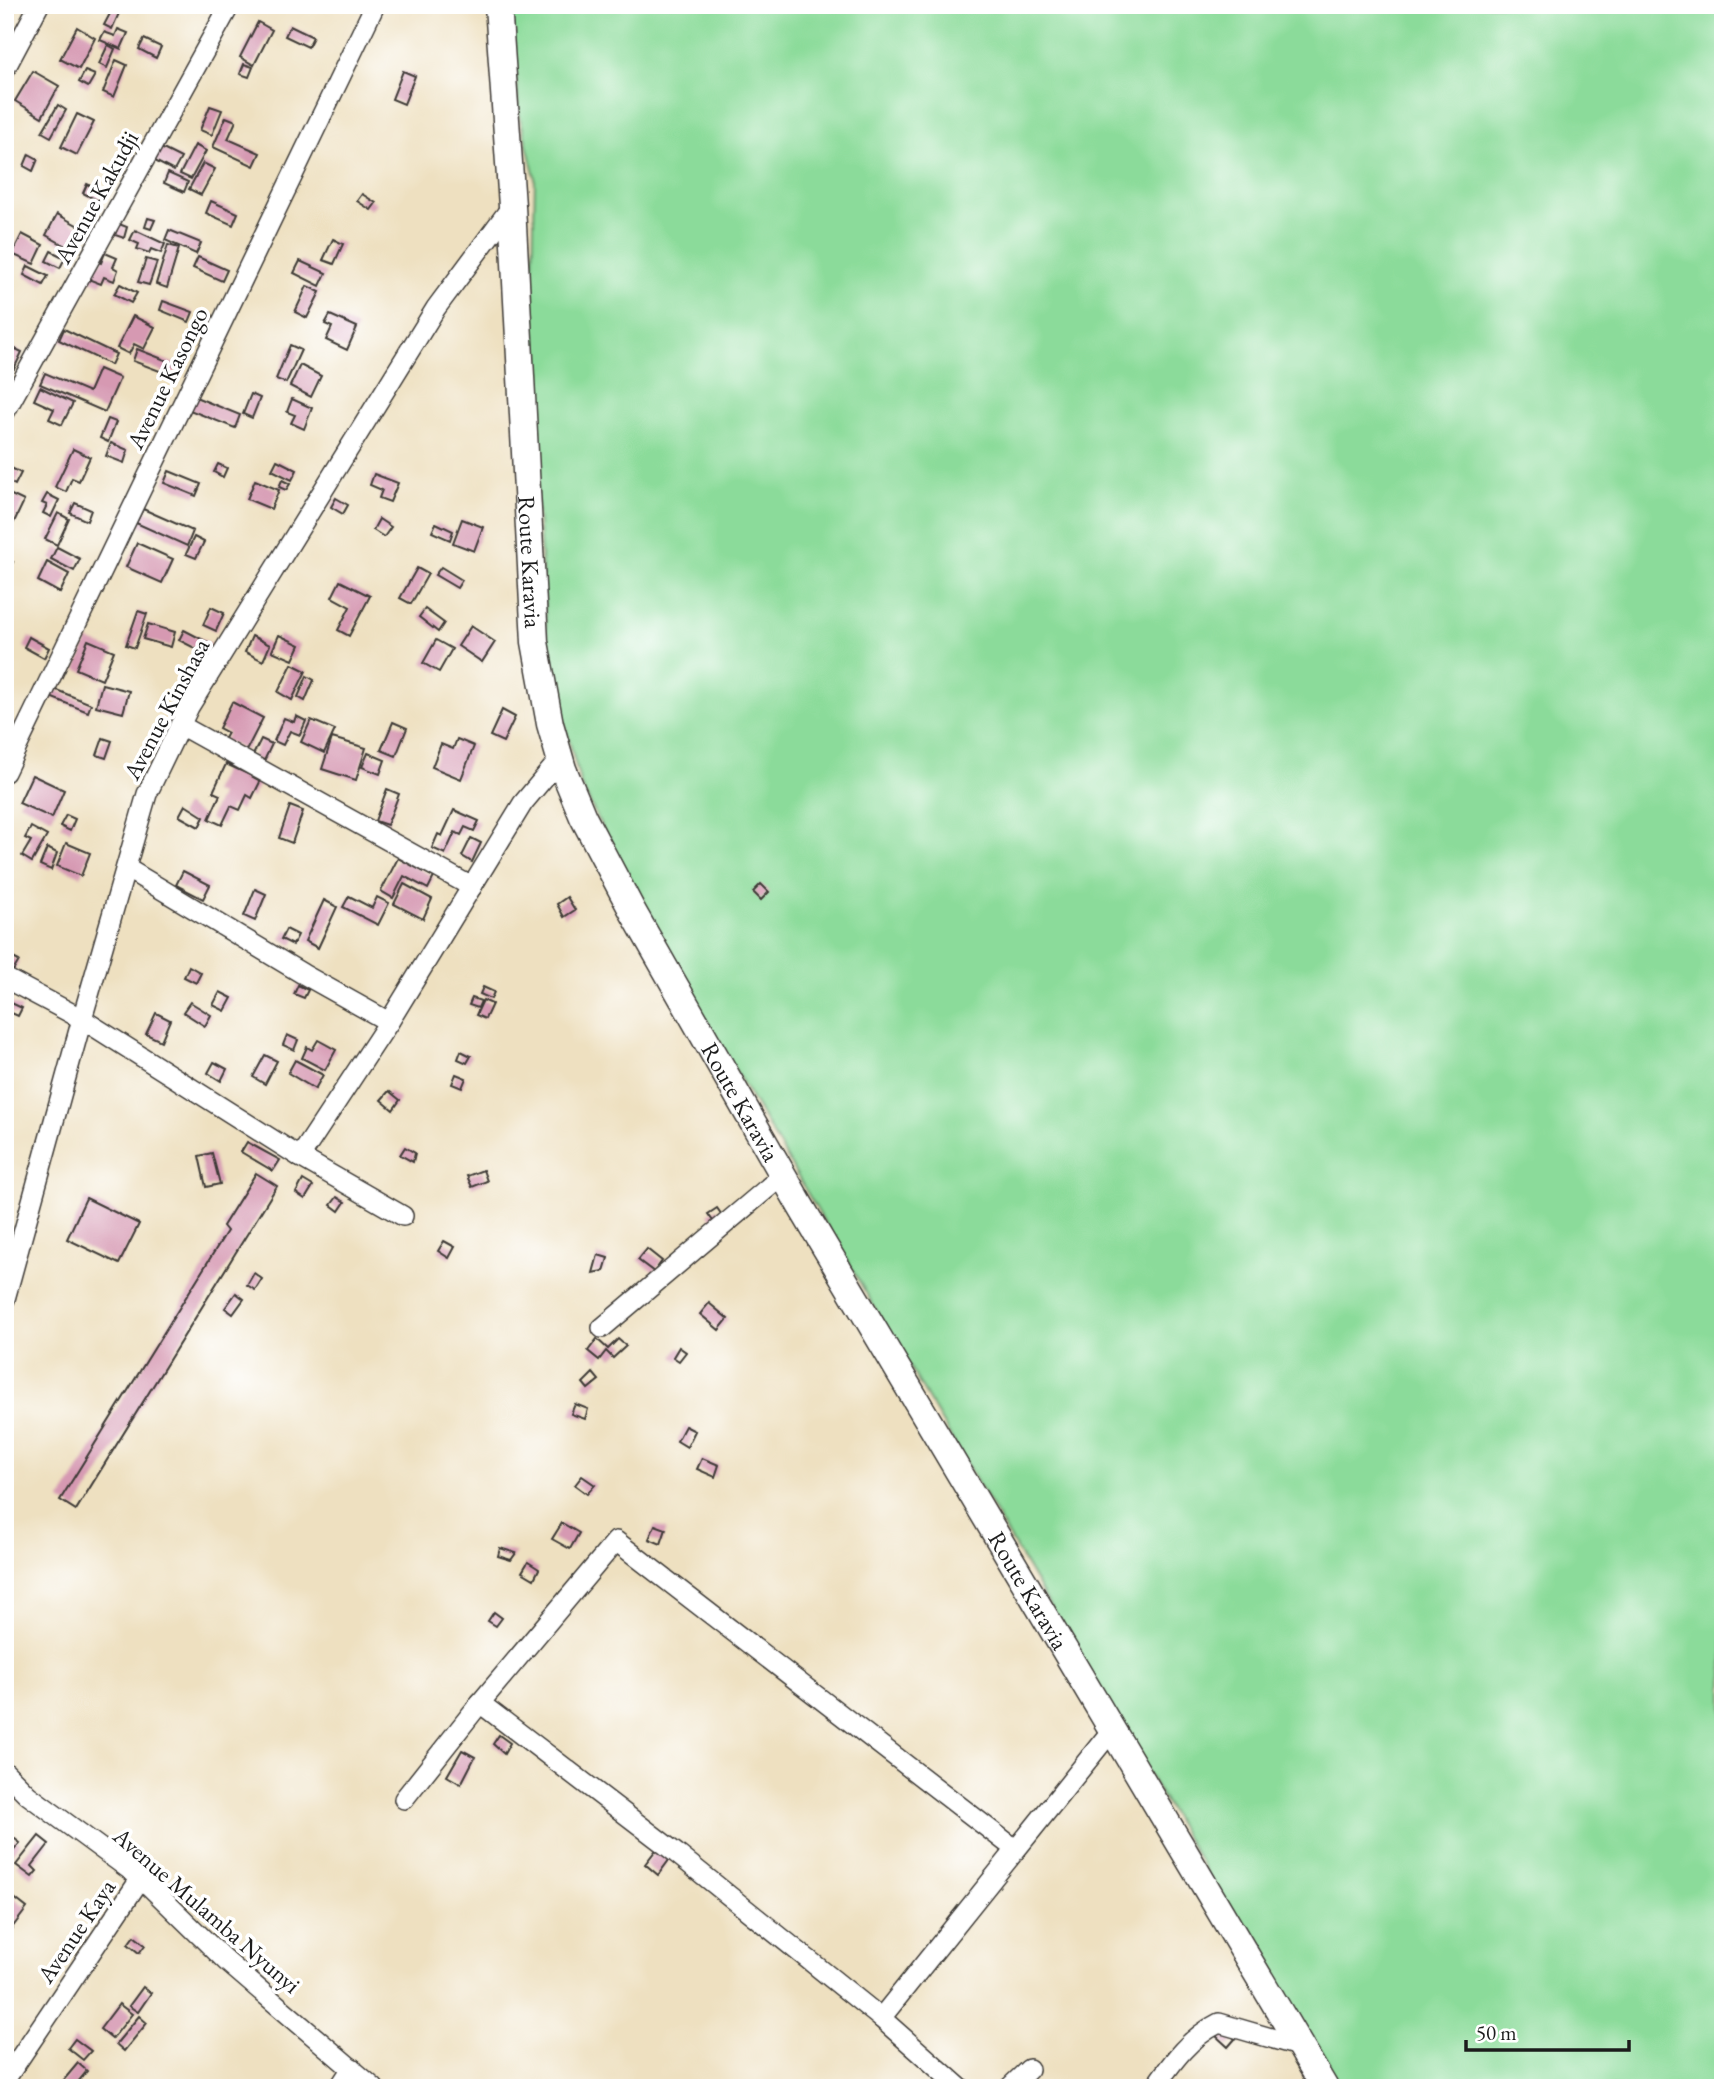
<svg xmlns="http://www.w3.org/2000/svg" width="1728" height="2093" font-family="'EB Garamond',serif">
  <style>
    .green { fill: #8bdb9a; stroke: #547c5b; stroke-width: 2 }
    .building { fill: #d699b2 }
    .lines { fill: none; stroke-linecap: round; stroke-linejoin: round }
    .street-casing { stroke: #3c3935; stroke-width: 22 }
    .secondary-casing { stroke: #3c3935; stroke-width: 29 }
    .street { stroke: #fff; stroke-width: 19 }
    .secondary { stroke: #fff; stroke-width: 26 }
    .labels { text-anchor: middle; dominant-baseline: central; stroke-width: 7; stroke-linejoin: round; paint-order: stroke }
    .street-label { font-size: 24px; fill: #1c1c1c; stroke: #fff }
  </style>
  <rect width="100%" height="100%" fill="#fff"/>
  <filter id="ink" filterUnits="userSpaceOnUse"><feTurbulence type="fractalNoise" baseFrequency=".0143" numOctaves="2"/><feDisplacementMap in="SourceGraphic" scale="14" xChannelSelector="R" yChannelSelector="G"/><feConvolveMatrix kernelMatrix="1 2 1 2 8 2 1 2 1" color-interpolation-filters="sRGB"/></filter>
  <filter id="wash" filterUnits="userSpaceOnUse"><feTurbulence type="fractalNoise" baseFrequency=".00686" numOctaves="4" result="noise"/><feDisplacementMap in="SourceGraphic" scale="28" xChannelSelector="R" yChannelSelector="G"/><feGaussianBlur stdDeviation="1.57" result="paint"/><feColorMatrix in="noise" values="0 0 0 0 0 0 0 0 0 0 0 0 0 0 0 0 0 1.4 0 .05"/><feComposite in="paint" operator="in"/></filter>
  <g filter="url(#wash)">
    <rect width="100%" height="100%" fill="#eee0c0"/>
    <path class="green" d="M511,5H1723V2088H1333L654,932L581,785L549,665L537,502L532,320L535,177L519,113Z"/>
    <g id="blocks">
      <g class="building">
        <path d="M113,8L120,11L112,29L104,25Z"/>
        <path d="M258,22L272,30L254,65L240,57Z"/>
        <path d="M290,26L313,37L308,47L285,36Z"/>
        <path d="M77,27L95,38L79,69L60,59Z"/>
        <path d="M118,29L128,33L121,49L100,40L104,32L115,36Z"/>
        <path d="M144,39L161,47L156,58L139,49Z"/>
        <path d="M108,45L115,49L107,68L99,64Z"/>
        <path d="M116,60L127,65L114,97L103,92Z"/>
        <path d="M244,64L253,67L249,77L240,74Z"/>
        <path d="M33,71L59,86L42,117L15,101Z"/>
        <path d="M85,71L95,75L88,87L79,82Z"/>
        <path d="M403,71L415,76L404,104L392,99Z"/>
        <path d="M58,105L66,110L51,137L42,132Z"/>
        <path d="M210,106L222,110L212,135L200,130Z"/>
        <path d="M77,114L94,122L77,155L61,147Z"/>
        <path d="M226,117L236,121L228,139L260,153L254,166L213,147Z"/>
        <path d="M195,145L206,151L191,179L180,174Z"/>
        <path d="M157,146L181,158L174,171L151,159Z"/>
        <path d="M29,154L38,159L33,171L24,166Z"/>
        <path d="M203,163L215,169L201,195L189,189Z"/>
        <path d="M168,173L188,182L184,192L164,183Z"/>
        <path d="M87,184L103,192L98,201L83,193Z"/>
        <path d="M362,194L376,203L371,210L357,201Z"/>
        <path d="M211,201L238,213L233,225L206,213Z"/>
        <path d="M57,214L82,228L71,249L46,235Z"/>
        <path d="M148,218L155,220L151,229L145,227Z"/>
        <path d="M119,224L127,227L124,238L115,235Z"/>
        <path d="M135,230L165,244L161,253L151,249L149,253L137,249L139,244L130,240Z"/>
        <path d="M169,230L201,243L196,254L165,240Z"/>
        <path d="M22,234L43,245L34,264L12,254Z"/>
        <path d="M333,239L343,244L334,264L323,260Z"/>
        <path d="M168,245L179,248L167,288L156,284Z"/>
        <path d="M51,251L65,258L60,268L46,261Z"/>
        <path d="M105,253L117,258L113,267L118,270L114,281L104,277L101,284L88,279L96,261L101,263Z"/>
        <path d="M198,257L227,270L222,281L193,268Z"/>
        <path d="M146,259L157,262L149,285L138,282Z"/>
        <path d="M300,261L326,273L320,286L294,273Z"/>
        <path d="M28,266L48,276L43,285L24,275Z"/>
        <path d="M120,284L137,293L131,303L114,294Z"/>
        <path d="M307,286L320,292L307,318L295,312Z"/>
        <path d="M163,301L193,312L189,322L160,310Z"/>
        <path d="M330,315L357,327L347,350L326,340L332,327L325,324Z"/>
        <path d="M133,316L155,327L144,349L134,344L129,354L117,348Z"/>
        <path d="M64,329L116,354L111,365L59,340Z"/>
        <path d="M5,344L22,352L14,369L5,365Z"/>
        <path d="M290,345L301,350L286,383L276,379Z"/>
        <path d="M137,349L178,365L173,376L133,361Z"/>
        <path d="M300,365L321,376L311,397L290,386Z"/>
        <path d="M99,369L120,378L105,412L40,384L45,373L89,392Z"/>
        <path d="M40,387L73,403L62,425L49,419L54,409L34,400Z"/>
        <path d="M251,394L260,398L252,418L243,414Z"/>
        <path d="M193,396L240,415L235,428L187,409Z"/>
        <path d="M292,399L312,408L304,429L291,423L295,415L287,412Z"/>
        <path d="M108,419L116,422L108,442L100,438Z"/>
        <path d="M111,443L128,450L124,463L106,456Z"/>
        <path d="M73,449L90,457L79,481L72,478L66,492L55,487Z"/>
        <path d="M277,460L297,470L292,480L272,470Z"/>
        <path d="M218,464L227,468L223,477L214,472Z"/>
        <path d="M5,465L21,473L15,485L5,480Z"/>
        <path d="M169,471L201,484L196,496L164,483Z"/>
        <path d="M374,474L398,483L390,502L379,498L382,490L370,485Z"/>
        <path d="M255,480L279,490L271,509L247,499Z"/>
        <path d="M282,480L290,484L286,490L279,487Z"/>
        <path d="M5,492L24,501L14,522L7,518L5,522Z"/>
        <path d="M47,494L59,500L51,517L43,513L47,505L42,503Z"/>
        <path d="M336,498L348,505L343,514L331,507Z"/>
        <path d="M75,503L91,510L87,521L70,513Z"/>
        <path d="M143,509L193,531L187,546L136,523Z"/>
        <path d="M58,513L69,519L57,545L45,539Z"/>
        <path d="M379,519L391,527L384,537L373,530Z"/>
        <path d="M462,519L483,527L474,551L453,543Z"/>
        <path d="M436,523L453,531L450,540L432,532Z"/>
        <path d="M194,537L204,542L196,558L186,554Z"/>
        <path d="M137,543L173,559L162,583L126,567Z"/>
        <path d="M57,547L80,559L74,571L51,559Z"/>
        <path d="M5,558L13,562L5,577Z"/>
        <path d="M47,562L69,574L60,593L38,581Z"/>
        <path d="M441,567L462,580L457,588L435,575Z"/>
        <path d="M417,568L428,574L411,604L400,598Z"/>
        <path d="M340,581L370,596L349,636L338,630L350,607L332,597Z"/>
        <path d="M211,607L224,613L216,631L203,625Z"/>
        <path d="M425,609L444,623L438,632L419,617Z"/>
        <path d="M138,611L147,614L135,648L126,645Z"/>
        <path d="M148,624L175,632L171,647L143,639Z"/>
        <path d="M471,626L495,642L482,662L458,646Z"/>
        <path d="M184,630L211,644L206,654L179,640Z"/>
        <path d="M279,635L300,645L293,660L272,651Z"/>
        <path d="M252,636L270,645L263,661L245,652Z"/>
        <path d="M29,637L49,648L44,658L24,647Z"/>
        <path d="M88,640L114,651L102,680L76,669Z"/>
        <path d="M436,640L452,649L439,672L423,663Z"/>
        <path d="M292,664L306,671L292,700L278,692Z"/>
        <path d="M307,676L314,680L305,701L298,697Z"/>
        <path d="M102,684L129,691L123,713L96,706Z"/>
        <path d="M54,689L91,704L88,712L50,697Z"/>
        <path d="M232,702L263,718L246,751L224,740L228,733L219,728Z"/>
        <path d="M502,710L515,717L503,742L490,736Z"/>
        <path d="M296,716L306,721L300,735L290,731L283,745L274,741L284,718L294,722Z"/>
        <path d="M311,720L335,730L324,753L301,742Z"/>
        <path d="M393,722L407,728L396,756L381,750Z"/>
        <path d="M103,738L112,741L106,758L97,755Z"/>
        <path d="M332,738L366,748L356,780L322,769Z"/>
        <path d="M261,739L272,744L263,763L252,757Z"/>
        <path d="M457,739L474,746L461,779L432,767L441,744L453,749Z"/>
        <path d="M368,753L385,760L380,774L362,767Z"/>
        <path d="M226,764L261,780L252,798L247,795L240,810L231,806L222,825L209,819L220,795L213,792Z"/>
        <path d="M32,775L64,790L52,818L19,803Z"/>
        <path d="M387,789L399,794L387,825L375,821Z"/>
        <path d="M185,805L204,817L199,827L179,816Z"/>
        <path d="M290,806L303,811L292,843L279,838Z"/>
        <path d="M454,810L479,821L474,831L465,827L461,835L455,832L445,854L432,848L438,834L442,836Z"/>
        <path d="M66,815L75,819L70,831L60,826Z"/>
        <path d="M31,827L47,836L32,862L22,856L31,841L25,838Z"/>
        <path d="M471,838L481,843L472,862L462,856Z"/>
        <path d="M66,843L90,853L81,876L57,866Z"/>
        <path d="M47,848L57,853L51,870L40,865Z"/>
        <path d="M398,858L434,877L428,889L404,876L393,898L381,891Z"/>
        <path d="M183,871L210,885L203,899L176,885Z"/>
        <path d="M404,884L432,899L423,919L394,904Z"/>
        <path d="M761,884L769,892L761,900L753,892Z"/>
        <path d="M255,889L266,894L255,921L244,916Z"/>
        <path d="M349,896L372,908L377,897L389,903L378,925L343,907Z"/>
        <path d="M567,897L575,910L564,917L557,904Z"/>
        <path d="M324,900L337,907L318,948L305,941Z"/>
        <path d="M286,929L298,935L293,945L281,939Z"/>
        <path d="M5,954L19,961L13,971L5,967Z"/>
        <path d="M189,966L201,973L196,983L184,977Z"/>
        <path d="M298,985L308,990L304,998L294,994Z"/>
        <path d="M483,987L494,992L491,999L480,994Z"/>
        <path d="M220,992L232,998L225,1011L213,1005Z"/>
        <path d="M472,998L481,1001L478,1008L469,1005Z"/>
        <path d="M5,1000L22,1008L18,1016L5,1010Z"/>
        <path d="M483,1000L492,1004L485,1019L476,1015Z"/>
        <path d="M190,1002L211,1015L205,1026L183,1012Z"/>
        <path d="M156,1013L170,1020L161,1041L146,1034Z"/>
        <path d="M287,1035L298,1040L294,1050L283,1045Z"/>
        <path d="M318,1040L336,1050L325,1070L302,1058L307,1047L312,1050Z"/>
        <path d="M461,1051L471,1056L467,1063L458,1059Z"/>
        <path d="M265,1055L277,1061L265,1084L253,1077Z"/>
        <path d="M295,1060L323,1075L315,1089L288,1073Z"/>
        <path d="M214,1062L227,1069L221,1081L208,1073Z"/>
        <path d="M456,1074L466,1078L462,1088L452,1084Z"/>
        <path d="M389,1091L400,1100L393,1110L381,1100Z"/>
        <path d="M247,1142L280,1160L273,1171L241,1152Z"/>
        <path d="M405,1147L415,1153L413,1162L400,1155Z"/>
        <path d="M212,1153L220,1184L206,1187L199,1156Z"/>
        <path d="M483,1170L487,1181L472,1187L467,1176Z"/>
        <path d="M256,1173L277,1186L76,1510L60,1500L227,1231L223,1226Z"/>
        <path d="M303,1180L313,1186L305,1199L296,1193Z"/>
        <path d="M337,1197L345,1202L339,1211L331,1205Z"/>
        <path d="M86,1198L139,1224L119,1264L67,1239Z"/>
        <path d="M717,1208L724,1218L715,1224L708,1214Z"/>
        <path d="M444,1241L455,1247L449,1258L438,1251Z"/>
        <path d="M647,1249L662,1261L654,1272L638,1260Z"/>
        <path d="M598,1255L608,1258L604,1271L593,1273Z"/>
        <path d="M254,1273L262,1279L255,1290L247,1285Z"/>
        <path d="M236,1293L244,1299L233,1314L225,1308Z"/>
        <path d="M709,1303L728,1319L719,1330L700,1314Z"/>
        <path d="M597,1339L608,1349L618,1339L626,1346L613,1358L606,1351L599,1360L588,1351Z"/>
        <path d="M679,1347L686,1352L679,1361L673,1357Z"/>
        <path d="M593,1373L599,1380L588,1389L583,1383Z"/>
        <path d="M575,1404L588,1409L585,1419L571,1414Z"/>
        <path d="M685,1426L695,1431L687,1447L677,1441Z"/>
        <path d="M702,1458L719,1465L715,1477L697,1469Z"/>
        <path d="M582,1476L595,1485L587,1494L575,1485Z"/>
        <path d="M562,1523L579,1533L570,1549L552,1539Z"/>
        <path d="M655,1525L666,1529L661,1544L649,1539Z"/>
        <path d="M500,1548L516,1553L511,1560L498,1556Z"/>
        <path d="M528,1562L539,1569L534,1579L522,1572Z"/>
        <path d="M494,1612L502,1618L496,1626L488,1621Z"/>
        <path d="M499,1735L510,1743L504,1754L493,1744Z"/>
        <path d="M462,1750L475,1757L461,1784L447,1776Z"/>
        <path d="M10,1835L20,1843L7,1859L5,1840Z"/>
        <path d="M39,1836L49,1844L32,1866L37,1871L32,1877L16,1865Z"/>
        <path d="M659,1846L672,1856L658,1875L645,1864Z"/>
        <path d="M8,1893L27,1908L5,1937V1897Z"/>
        <path d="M134,1936L145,1945L139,1953L128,1944Z"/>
        <path d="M143,1987L151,1993L138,2012L129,2006Z"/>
        <path d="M119,2004L132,2014L112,2039L100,2029Z"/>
        <path d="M139,2016L147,2023L124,2051L116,2044Z"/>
        <path d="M1223,2028L1235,2039L1228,2047L1216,2036Z"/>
        <path d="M75,2039L91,2051L83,2060L68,2048Z"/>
        <path d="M78,2063L87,2071L73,2088H57Z"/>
      </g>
    </g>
  </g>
  <g filter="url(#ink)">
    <use href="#blocks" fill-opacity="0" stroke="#3c3935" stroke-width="2"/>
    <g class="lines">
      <defs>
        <g id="street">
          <path d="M5,69L39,5"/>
          <path d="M5,412L230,5"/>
          <path d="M180,725L472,887"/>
          <path d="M5,772L375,5"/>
          <path d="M126,868L303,974L389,1022"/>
          <path d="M5,978L82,1019L300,1157L403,1216"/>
          <path d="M300,1157L389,1022L523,803L560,759"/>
          <path d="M5,1299L82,1019L147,794L189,707L436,308L512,206"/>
          <path d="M602,1328L783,1175"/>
          <path d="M480,1703L676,1853L881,2018L1112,1730"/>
          <path d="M5,1772L28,1795L141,1878L226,1961L374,2088"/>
          <path d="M404,1799L480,1703L616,1541L1015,1849"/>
          <path d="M881,2018L960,2088"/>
          <path d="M5,2080L141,1878"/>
          <path d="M339,2088L352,2068"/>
          <path d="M1009,2088L1029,2069"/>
          <path d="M1154,2088C1173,2061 1189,2038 1219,2023L1302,2047"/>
        </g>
        <g id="secondary">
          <path id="s1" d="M498,5L512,206L535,642L550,724L563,769L583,817L633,912L800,1205L1325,2088"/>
        </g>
      </defs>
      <use href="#street" class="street-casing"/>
      <use href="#secondary" class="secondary-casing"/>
      <use href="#street" class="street"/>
      <use href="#secondary" class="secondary"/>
    </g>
  </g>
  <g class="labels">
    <g class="street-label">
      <text transform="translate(96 197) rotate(-61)">Avenue Kakudji</text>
      <text transform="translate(167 378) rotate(-64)">Avenue Kasongo</text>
      <text stroke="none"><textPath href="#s1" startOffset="558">Route Karavia</textPath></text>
      <text transform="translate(166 709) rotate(-62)">Avenue Kinshasa</text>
      <text stroke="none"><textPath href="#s1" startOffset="1146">Route Karavia</textPath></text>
      <text stroke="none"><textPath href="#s1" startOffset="1713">Route Karavia</textPath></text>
      <text transform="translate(207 1910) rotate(41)">Avenue Mulamba Nyunyi</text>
      <text transform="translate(76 1931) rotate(-56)">Avenue Kaya</text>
    </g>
  </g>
  <rect width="1728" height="2093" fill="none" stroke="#fff" stroke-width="28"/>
  <path d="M1466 2040v10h163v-10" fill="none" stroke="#1c1c1c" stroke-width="3.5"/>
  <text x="1476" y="2040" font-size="21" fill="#1c1c1c" stroke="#ffffff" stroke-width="5" paint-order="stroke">50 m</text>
</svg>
